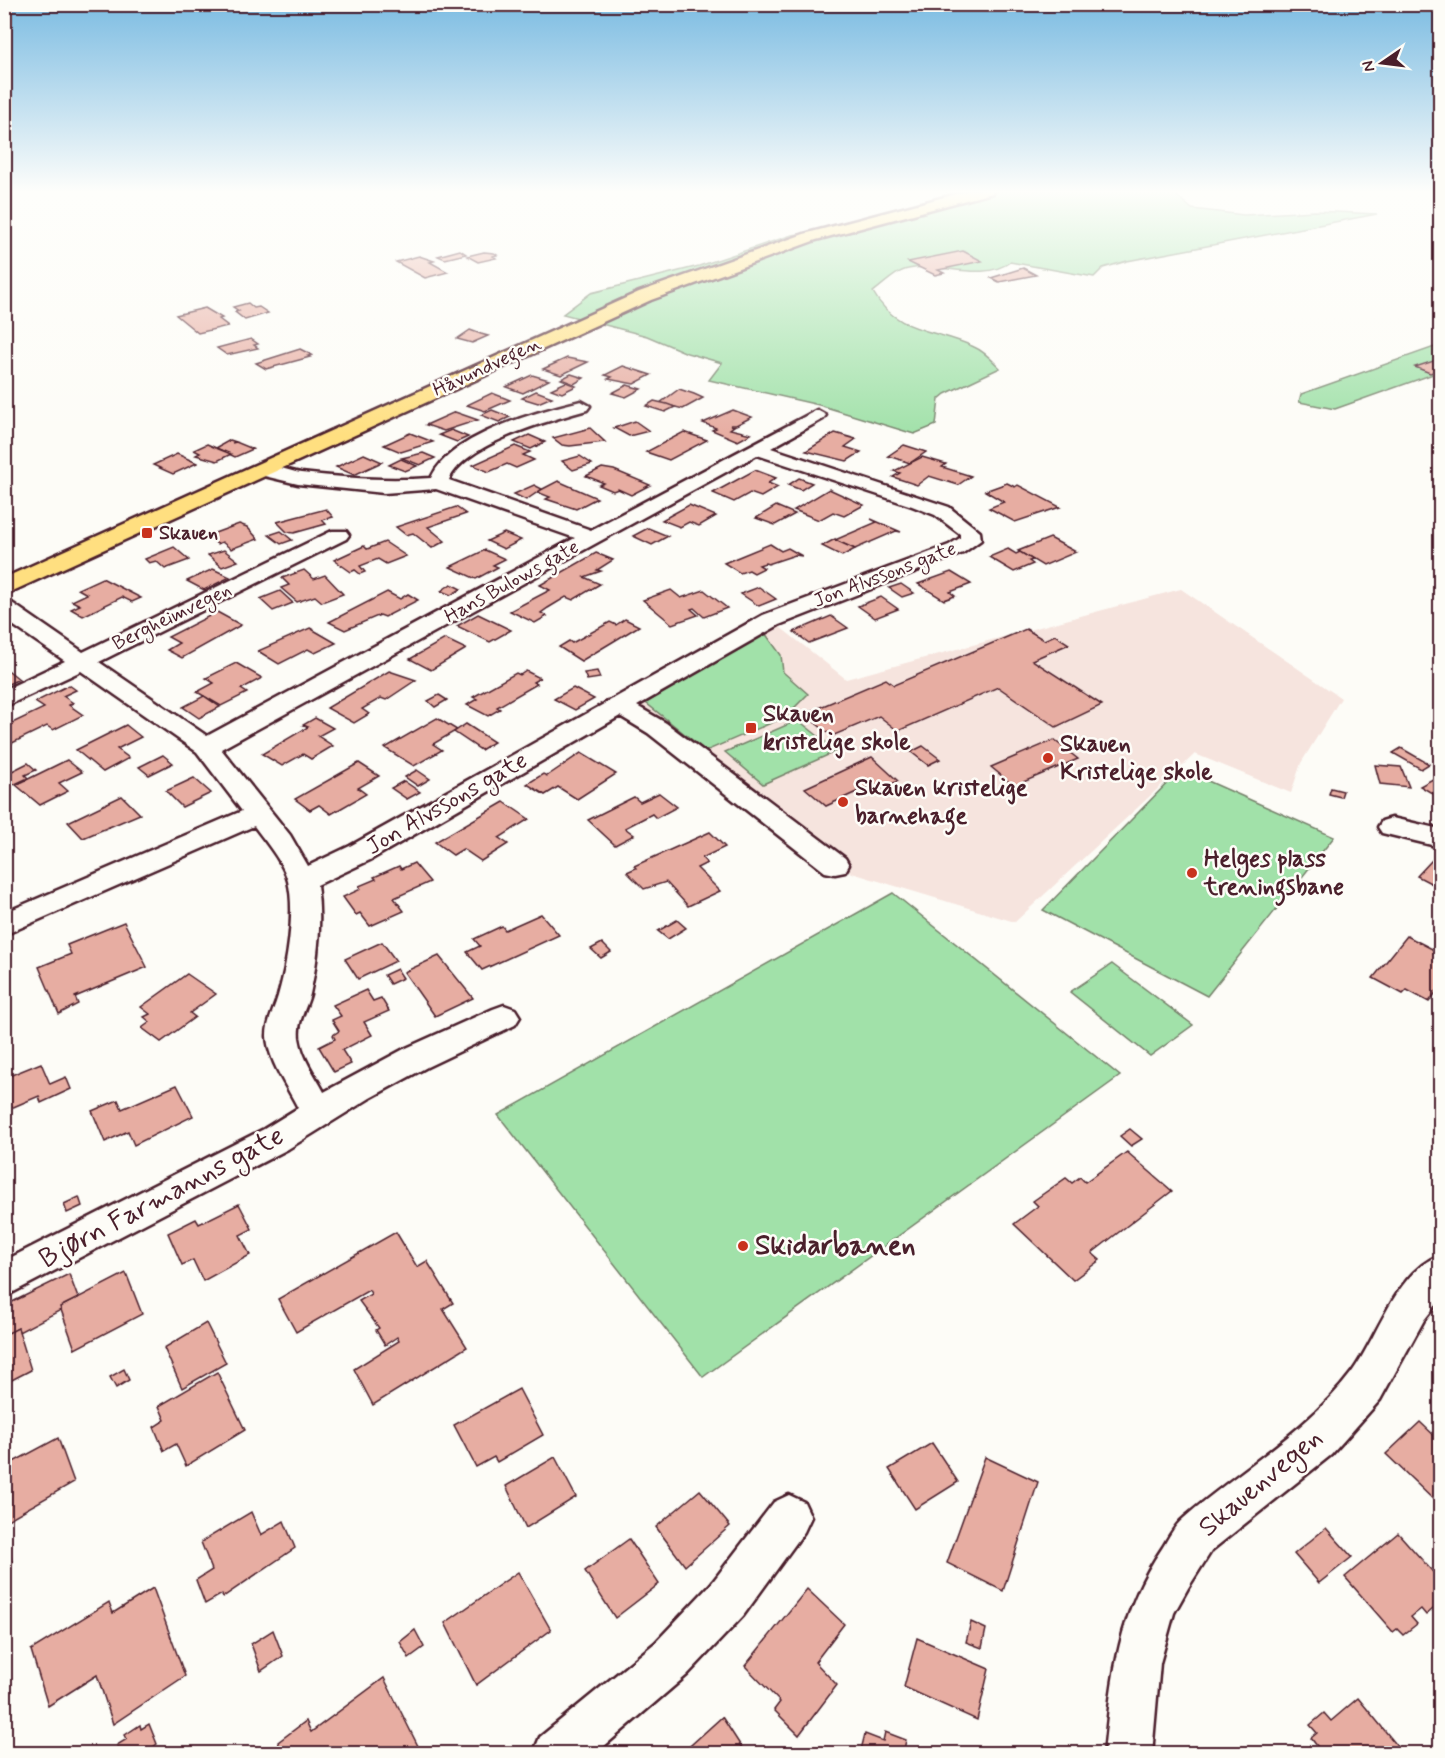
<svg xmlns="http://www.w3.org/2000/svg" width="1445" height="1758" font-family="Mynerve,sans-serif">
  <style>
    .built { fill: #f6e4de }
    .green { fill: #a1e1a9; stroke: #76806a; stroke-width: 1.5 }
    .building { fill: #e7ada2; stroke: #4a1f2b; stroke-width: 1.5 }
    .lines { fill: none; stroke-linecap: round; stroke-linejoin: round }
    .minor-casing { stroke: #4a1f2b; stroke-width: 5 }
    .major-casing { stroke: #4a1f2b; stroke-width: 5 }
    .minor { fill: #fdfcf7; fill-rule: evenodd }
    .major { fill: #ffdf80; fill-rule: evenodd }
    .poi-dot { fill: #c8321e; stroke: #fdfcf7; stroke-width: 2 }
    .labels { text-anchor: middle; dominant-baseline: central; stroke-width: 5; stroke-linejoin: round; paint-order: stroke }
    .far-street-label { font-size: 20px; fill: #4a1f2b; stroke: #fdfcf7 }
    .far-poi-label { font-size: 20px; font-weight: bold; fill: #4a1f2b; stroke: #fdfcf7; text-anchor: start }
    .poi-label { font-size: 24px; font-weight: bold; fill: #4a1f2b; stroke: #fdfcf7; text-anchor: start }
    .street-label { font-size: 24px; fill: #4a1f2b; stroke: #fdfcf7 }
    .near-street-label { font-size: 28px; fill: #4a1f2b; stroke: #fdfcf7 }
    .near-poi-label { font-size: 28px; font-weight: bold; fill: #4a1f2b; stroke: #fdfcf7; text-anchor: start }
  </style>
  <rect width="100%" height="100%" fill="#fdfcf7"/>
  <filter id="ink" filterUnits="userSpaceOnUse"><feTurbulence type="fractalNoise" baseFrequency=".0167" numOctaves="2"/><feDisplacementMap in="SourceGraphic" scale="12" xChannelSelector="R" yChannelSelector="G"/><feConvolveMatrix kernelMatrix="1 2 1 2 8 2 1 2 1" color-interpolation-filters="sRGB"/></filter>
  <g filter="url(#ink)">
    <path class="built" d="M1181,589L1341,698L1301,763L1291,793L1195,754L1015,922L852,873L751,791L638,706L771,620L846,679Z"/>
    <g class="green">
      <path d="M973,190H1170L1192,209L1244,215L1315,211L1377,214L1127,261L1103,268L1094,277L1010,262C982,283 939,261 908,269C896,271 883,285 873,292C896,334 937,329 974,347C984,351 992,360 1000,368L945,394L939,399L936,425L914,434L819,405L709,380L722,363L687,353L647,336L563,314L591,293L699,266L792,235L820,231Z"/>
      <path d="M1440,345L1439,372L1335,409L1299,402L1301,394Z"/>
      <path d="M765,633L781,655L783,672L808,694L785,717L706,751L646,703Z"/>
      <path d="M798,720L837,751L763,784L725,752Z"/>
      <path d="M1181,769L1334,837L1207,996L1043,910Z"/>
      <path d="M893,893L1120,1076L703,1377L498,1115Z"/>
      <path d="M1112,964L1193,1025L1150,1056L1070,992Z"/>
    </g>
    <g class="building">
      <path d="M460,250L466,254L445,259L438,256Z"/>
      <path d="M963,251L982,261L938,270L944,273L935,275L908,262Z"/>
      <path d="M484,252L494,253L497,255L493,256L496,258L478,262L467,256Z"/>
      <path d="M419,256L434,261L430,262L448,272L425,278L396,262Z"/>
      <path d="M1023,268L1036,275L999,282L991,278Z"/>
      <path d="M248,303L254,308L259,307L268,313L245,320L235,312L239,311L233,307Z"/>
      <path d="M205,308L222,318L219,319L228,326L198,333L176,315Z"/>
      <path d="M470,330L481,334L488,336L472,343L457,339Z"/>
      <path d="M251,339L258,344L254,345L258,348L227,355L217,348Z"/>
      <path d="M300,349L312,355L308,356L310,357L266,369L256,363Z"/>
      <path d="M567,358L588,362L561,375L543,369Z"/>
      <path d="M1440,359V370L1430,373L1415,367Z"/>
      <path d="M623,366L651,375L634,384L608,379L612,377L605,375Z"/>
      <path d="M571,374L584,378L574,384L561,379Z"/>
      <path d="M532,375L549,380L523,393L506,387Z"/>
      <path d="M566,382L576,386L562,393L551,389Z"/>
      <path d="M627,385L641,389L626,397L612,393Z"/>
      <path d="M679,389L694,394L703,398L683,409L660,403Z"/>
      <path d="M536,391L552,397L538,403L522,398Z"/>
      <path d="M492,393L510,400L485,411L467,405Z"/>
      <path d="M654,401L667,404L675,407L665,412L646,406Z"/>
      <path d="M492,410L510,417L499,422L481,415Z"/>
      <path d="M733,410L752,417L736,425H730L734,426L730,429L751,434L738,441L712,430L716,428L703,423Z"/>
      <path d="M455,412L478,420L444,431L426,425Z"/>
      <path d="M635,421L649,431L629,436L614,428Z"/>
      <path d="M590,428L605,442L570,446L562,445L553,438Z"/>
      <path d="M451,430L468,437L457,442L439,435Z"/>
      <path d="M684,432L707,440L669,460L646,452Z"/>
      <path d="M410,433L433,442L401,452L384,445Z"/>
      <path d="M835,433L856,439L845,447L861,452L847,461L806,451Z"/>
      <path d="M529,435L545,442L531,449L514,442Z"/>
      <path d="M230,440L236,442L232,443L236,442L253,449L235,457L216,448Z"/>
      <path d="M207,444L216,448L231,454L217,461L196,455L200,453L194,450Z"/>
      <path d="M904,445L926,452L910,463L888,456Z"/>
      <path d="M515,446L530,452L523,455L534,460L516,468L507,464L489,472L473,465Z"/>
      <path d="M423,453L435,458L420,465L402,458Z"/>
      <path d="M177,454L197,463L173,474L153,465Z"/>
      <path d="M364,454L382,462L354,475L336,467Z"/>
      <path d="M580,456L592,464L573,470L562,461Z"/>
      <path d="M922,457L946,464L942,467L971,476L958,485L929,476L917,485L893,477L900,473L894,471Z"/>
      <path d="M401,459L417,466L405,471L389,465Z"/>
      <path d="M602,468L614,470L650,485L631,495L618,489L613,491L599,485L604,483L586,476Z"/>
      <path d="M755,470L776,478L768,483L778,487L761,497L750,493L734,502L713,493Z"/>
      <path d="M799,478L812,483L801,490L788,485Z"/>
      <path d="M558,481L597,498L576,509L546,499L550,497L537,492Z"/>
      <path d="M1007,483L1015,487L1018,485L1060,507L1015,522L989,508L1004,502L985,491Z"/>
      <path d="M534,485L542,489L526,500L514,494Z"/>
      <path d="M829,489L864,505L844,516L833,512L819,520L794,510Z"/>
      <path d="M689,505L716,516L699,526L689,522L680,527L662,520Z"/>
      <path d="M776,506L795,514L775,525L756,518Z"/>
      <path d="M456,507L466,514L428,527L445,541L432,548L413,533L406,535L396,527Z"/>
      <path d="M326,509L333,517L322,520L326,524L294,533L287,532L277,522Z"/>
      <path d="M871,519L901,532L896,531L855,549L835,540L877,522Z"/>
      <path d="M239,524L247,527L258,539L231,549L222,542L217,544L209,538L215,536L212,534Z"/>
      <path d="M648,528L668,536L652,545L633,536Z"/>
      <path d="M281,531L292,540L281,544L269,535Z"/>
      <path d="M504,533L521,540L504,549L487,541Z"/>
      <path d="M1050,538L1076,552L1043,566L1018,551Z"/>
      <path d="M835,539V540L855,549L842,556L822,546Z"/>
      <path d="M385,542L406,556L386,564L378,559L360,566L365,572L360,574L355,570L351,572L334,560L364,546L367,549Z"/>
      <path d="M770,544L781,551L788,548L802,556L795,555L768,564L765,563L759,565L764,568L754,573L749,570L740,573L724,563Z"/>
      <path d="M174,547L189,560L165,569L156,561L149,563L145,559Z"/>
      <path d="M1008,549L1016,554L1020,552L1033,560L1029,561L1033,564L1014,572L989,557Z"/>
      <path d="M224,550L238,561L222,567L208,555Z"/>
      <path d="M485,550L505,559L493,565L498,567L476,579L450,567Z"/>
      <path d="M596,553L613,560L597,570L601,571L584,577L600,584L573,600L566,597L548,608L541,613L547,616L535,623L510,611L550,590L540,585Z"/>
      <path d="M213,569L230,577L204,590L187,581Z"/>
      <path d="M304,570L314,579L325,575L343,594L322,602L315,596L297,602L281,588L289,585L282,578Z"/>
      <path d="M951,572L971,584L950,592L955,596L944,600L918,584Z"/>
      <path d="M102,578L141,598L132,602L122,597L83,616L71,609L80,605L72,601L87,594L78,589Z"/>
      <path d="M451,584L461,589L451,595L441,591Z"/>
      <path d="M901,584L914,593L902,597L889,588Z"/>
      <path d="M759,587L776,599L759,606L741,594Z"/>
      <path d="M671,590L681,598L704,590L727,608L704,617L694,608L691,609L698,615L672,624L643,600Z"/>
      <path d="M280,591L293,603L273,611L260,599Z"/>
      <path d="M387,592L400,599L408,594L418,600L385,617L380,615L345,630L329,622Z"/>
      <path d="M881,597L898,609L875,618L858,606Z"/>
      <path d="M217,612L241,625L182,658L167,650L179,643L168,637Z"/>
      <path d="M478,614L511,630L490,642L457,626Z"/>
      <path d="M831,616L848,628L809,643L794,632Z"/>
      <path d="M625,619L639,626L581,661L559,647L569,641L572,643L610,622L616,625Z"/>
      <path d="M310,628L336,643L315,653L308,649L279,664L258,651Z"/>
      <path d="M1026,629L1044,640L1055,635L1069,644L1032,660L1102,705L1056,727L998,687L898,731L879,716L832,736L804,714L886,679L894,685Z"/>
      <path d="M445,639L466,649L431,670L410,659Z"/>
      <path d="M236,663L262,678L241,689L247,693L221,706L197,692L214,683L206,678Z"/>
      <path d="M4,667L19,679L4,686Z"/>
      <path d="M389,671L416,680L386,700L381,698L362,709L369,714L354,723L327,708Z"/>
      <path d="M526,671L540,678L533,682L537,684L497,707L500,709L488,716L467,705L477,699L473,697L516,673L520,675Z"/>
      <path d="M597,671L600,678L587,680L584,673Z"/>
      <path d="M69,685L76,690L63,696L73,703L69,705L83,715L53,730L47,726L4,747V727L44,708L35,702Z"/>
      <path d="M573,688L594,699L575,710L554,699Z"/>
      <path d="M439,695L447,700L435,707L428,701Z"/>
      <path d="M204,696L220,707L199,718L183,707Z"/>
      <path d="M315,718L333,728L318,736L333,746L311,759L303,754L282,766L262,754L308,727L303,725Z"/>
      <path d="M437,718L457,730L433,744L442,750L414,766L385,748Z"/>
      <path d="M466,724L494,742L481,750L454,732Z"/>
      <path d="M126,725L141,737L117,749L129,758L103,772L76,750Z"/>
      <path d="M1054,740L1078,759L1014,786L991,767Z"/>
      <path d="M923,746L940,759L928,765L911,752Z"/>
      <path d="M1401,748L1429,764L1421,769L1393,753Z"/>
      <path d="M581,753L616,774L577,799L558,787L545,795L527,784L543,774L547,776Z"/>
      <path d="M163,755L173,763L149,775L139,767Z"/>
      <path d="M872,757L898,781L880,789L874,784L826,806L805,788Z"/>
      <path d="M67,760L82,772L59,783L68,791L40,805L16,785Z"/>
      <path d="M28,763L36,770L25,775L28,778L13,785L4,778V775Z"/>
      <path d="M359,763L379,776L358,788L366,794L331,814L319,805L310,810L295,799Z"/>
      <path d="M1375,765L1401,767L1409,787L1380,784Z"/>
      <path d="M417,770L430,779L418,786L405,777Z"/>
      <path d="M1440,775V798L1420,786Z"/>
      <path d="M194,778L211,793L182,807L166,791Z"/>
      <path d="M404,781L420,792L407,799L391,788Z"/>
      <path d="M1331,788L1343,791L1341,797L1329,794Z"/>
      <path d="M659,793L677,807L656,818L652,814L625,828L634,835L615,845L588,820L634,797L640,802Z"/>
      <path d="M122,796L140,814L83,838L68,822Z"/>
      <path d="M504,802L529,819L499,838L508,844L481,861L463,849L453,855L435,842Z"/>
      <path d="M710,832L725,847L702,858L707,863L697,868L720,891L688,906L666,882L644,889L627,872L636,868L634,866Z"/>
      <path d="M1433,859L1440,862V888L1417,876Z"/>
      <path d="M414,863L430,882L394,898L404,911L370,926L360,913L356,915L343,897L361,889L359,886L376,879L374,877L399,866L401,869Z"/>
      <path d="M541,914L559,935L482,970L467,952L480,946L474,939L502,926L505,930Z"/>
      <path d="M677,920L686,928L668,939L658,931Z"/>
      <path d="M124,922L147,967L75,997L78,1004L59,1014L39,967L71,954L67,945Z"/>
      <path d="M1407,936L1440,953V987L1429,1002L1407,990L1403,994L1373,978Z"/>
      <path d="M382,942L396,961L358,979L345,959Z"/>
      <path d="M602,943L611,952L601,958L591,949Z"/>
      <path d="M439,956L473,998L435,1016L404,972Z"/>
      <path d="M397,969L403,978L390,984L384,975Z"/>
      <path d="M187,974L216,994L190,1013L195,1017L161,1042L142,1028L150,1022L144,1017L150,1014L141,1007Z"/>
      <path d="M366,990L373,1001L381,998L389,1011L364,1022L372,1035L342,1050L351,1064L334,1072L319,1047L335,1039L333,1035L339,1031L332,1020L341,1016L333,1005Z"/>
      <path d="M41,1063L50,1084L66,1077L71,1089L41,1103L39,1096L4,1111V1078Z"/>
      <path d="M177,1085L193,1116L134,1145L128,1131L105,1142L92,1111L118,1100L122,1109Z"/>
      <path d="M1130,1129L1142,1139L1131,1146L1120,1136Z"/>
      <path d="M1127,1152L1172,1191L1092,1253L1100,1260L1073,1280L1014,1224L1038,1206L1033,1201L1066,1178L1072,1183L1080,1177L1085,1182Z"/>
      <path d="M79,1197L82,1206L67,1213L64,1204Z"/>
      <path d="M239,1204L252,1229L240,1235L250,1255L203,1281L193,1260L182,1265L168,1233L196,1219L199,1224Z"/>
      <path d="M396,1232L417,1267L427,1261L453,1303L443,1309L467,1347L373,1405L354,1369L399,1341L397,1337L385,1345L376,1330L379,1328L359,1301L371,1294L369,1290L296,1332L278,1299Z"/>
      <path d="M126,1273L142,1314L75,1349L60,1307Z"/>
      <path d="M69,1274L78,1298L60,1307L61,1310L19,1332L18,1328L5,1335L4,1306Z"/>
      <path d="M206,1323L226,1363L182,1388L164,1348Z"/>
      <path d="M18,1328L31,1370L4,1384V1335Z"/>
      <path d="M124,1369L129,1380L116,1388L110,1377Z"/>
      <path d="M217,1372L245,1430L186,1466L176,1444L164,1451L154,1427L165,1420L159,1406Z"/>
      <path d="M519,1389L543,1435L497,1462L494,1457L476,1467L454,1425Z"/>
      <path d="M1420,1422L1440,1441V1506L1386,1454Z"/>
      <path d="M58,1438L74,1482L4,1522V1467Z"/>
      <path d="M932,1443L958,1482L915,1509L889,1469Z"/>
      <path d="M555,1457L576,1497L526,1528L506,1486Z"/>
      <path d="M985,1457L1038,1482L1003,1591L947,1563Z"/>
      <path d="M700,1490L730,1526L685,1566L656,1527Z"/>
      <path d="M251,1512L261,1535L284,1521L295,1548L223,1597L222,1594L205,1604L196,1580L212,1570L201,1542Z"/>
      <path d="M1326,1528L1352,1557L1319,1583L1294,1554Z"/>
      <path d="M1398,1533L1440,1580V1603L1426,1615L1421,1609L1411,1617L1417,1624L1403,1635L1397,1629L1393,1632L1345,1577Z"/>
      <path d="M4,1534L12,1562L4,1566Z"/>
      <path d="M629,1539L659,1584L615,1618L585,1571Z"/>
      <path d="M518,1572L551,1630L476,1685L445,1623Z"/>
      <path d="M153,1588L185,1676L113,1724L97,1675L48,1706L31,1650L109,1602L113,1613Z"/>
      <path d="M807,1589L844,1624L815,1662L837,1685L799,1735L774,1710L780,1702L745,1666Z"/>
      <path d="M971,1622L986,1629L982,1648L966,1642Z"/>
      <path d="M273,1630L283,1656L261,1671L251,1644Z"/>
      <path d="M415,1630L424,1647L409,1658L400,1642Z"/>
      <path d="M917,1638L989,1669L977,1720L904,1687Z"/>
      <path d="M384,1678L422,1754H283L278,1742L306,1721L311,1732Z"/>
      <path d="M1358,1698L1404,1754H1323L1311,1738L1317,1733L1310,1725L1324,1713L1331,1721Z"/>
      <path d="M722,1717L746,1754H681Z"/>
      <path d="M149,1724L157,1744L144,1754H120L117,1745L127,1739L125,1735L140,1725L141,1729Z"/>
      <path d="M885,1732L906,1740L904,1750L913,1754H860L865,1734L883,1741Z"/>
    </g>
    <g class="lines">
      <defs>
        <g id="minor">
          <path d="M581,401L590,406L587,410C551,420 465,443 449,480L591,530L817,410L826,415L823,419L771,448L949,507L980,532L981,540L963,553L779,625L637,706L666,723L845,858L849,865L845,872L835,874L825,872L648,733L620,716L370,860L317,885C322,920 318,959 310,994C306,1009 297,1022 299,1038C302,1058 315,1075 324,1092L404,1049L493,1009L504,1005L515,1009L520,1017L515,1025L427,1067L370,1098L288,1149L4,1297V1261L264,1129L298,1108C287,1086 268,1060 267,1036C267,1021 274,1010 278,996C287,966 296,912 288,881C283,862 266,842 254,826L4,935V913L242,811L197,752L81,671L4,707V690L65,661L4,619V601L12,603L83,652L332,531H346L349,535L346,539L99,662L207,736L575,538L436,489L384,493L298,484L256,474L253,470L256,466C271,462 287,471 301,473C347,478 385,481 431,478C450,435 539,411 581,401ZM757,455L912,506L935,515L960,534V538L949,545L763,615L350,846L308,866L290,835L221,749Z"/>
          <path d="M1392,818L1440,829V847L1382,833L1378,827L1382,821Z"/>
          <path d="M1440,1255V1300L1424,1320L1380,1400L1331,1455L1212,1550L1188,1588L1174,1613L1160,1663L1152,1754H1104C1112,1677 1118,1612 1163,1547C1169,1537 1175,1525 1184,1518C1239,1470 1307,1432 1352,1372C1378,1337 1396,1271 1440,1255Z"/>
          <path d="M789,1495L804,1502L811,1517L804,1532L743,1616L687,1675L595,1754H533L540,1737L655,1643L711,1584L774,1502Z"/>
        </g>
        <path id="major" d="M971,190H994L992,193L816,240L651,300L4,595V578L639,292L804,234Z"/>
      </defs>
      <use href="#minor" class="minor-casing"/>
      <use href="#major" class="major-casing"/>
      <use href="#minor" class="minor"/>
      <use href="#major" class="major"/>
    </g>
  </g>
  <linearGradient id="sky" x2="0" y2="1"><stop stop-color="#7cbce2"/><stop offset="0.44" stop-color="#fefefb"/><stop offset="1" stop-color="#fefefb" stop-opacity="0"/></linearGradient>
  <rect width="1445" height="436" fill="url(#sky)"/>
  <g class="poi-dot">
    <rect x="141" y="527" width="12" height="12" rx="3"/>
    <rect x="745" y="722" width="12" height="12" rx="3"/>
    <circle cx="1048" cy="758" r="6"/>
    <circle cx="843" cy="802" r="6"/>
    <circle cx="1192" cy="873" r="6"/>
    <circle cx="743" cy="1246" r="6"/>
  </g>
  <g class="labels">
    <g class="far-street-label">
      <text transform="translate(487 367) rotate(-25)">Håvundvegen</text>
      <text transform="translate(885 575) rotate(-21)">Jon Alvssons gate</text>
      <text transform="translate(512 582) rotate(-29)">Hans Bulows gate</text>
      <text transform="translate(172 617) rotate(-26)">Bergheimvegen</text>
    </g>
    <g class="far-poi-label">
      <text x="159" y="533">Skauen</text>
    </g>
    <g class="poi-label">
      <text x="763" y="714">Skauen<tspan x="763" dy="28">kristelige skole</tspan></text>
      <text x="1060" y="744">Skauen<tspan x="1060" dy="28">Kristelige skole</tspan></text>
      <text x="855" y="788">Skauen kristelige<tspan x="855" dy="28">barnehage</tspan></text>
      <text x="1204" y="859">Helges plass<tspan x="1204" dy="28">treningsbane</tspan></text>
    </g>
    <g class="street-label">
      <text transform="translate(447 804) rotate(-30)">Jon Alvssons gate</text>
    </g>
    <g class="near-street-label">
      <text transform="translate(162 1198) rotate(-28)">Bjørn Farmanns gate</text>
      <text transform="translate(1261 1483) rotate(-40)">Skauenvegen</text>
    </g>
    <g class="near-poi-label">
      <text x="755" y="1246">Skidarbanen</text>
    </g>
  </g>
  <rect width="1445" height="1758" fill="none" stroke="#fdfcf7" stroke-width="24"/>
  <rect x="12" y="12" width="1421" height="1734" fill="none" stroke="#4a1f2b" stroke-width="2" filter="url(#ink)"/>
  <g transform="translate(1382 63) rotate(256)" stroke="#fdfcf7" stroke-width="4.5" paint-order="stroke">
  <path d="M0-4.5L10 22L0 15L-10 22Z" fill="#4a1f2b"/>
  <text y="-9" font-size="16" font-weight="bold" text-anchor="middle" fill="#4a1f2b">N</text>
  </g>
</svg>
